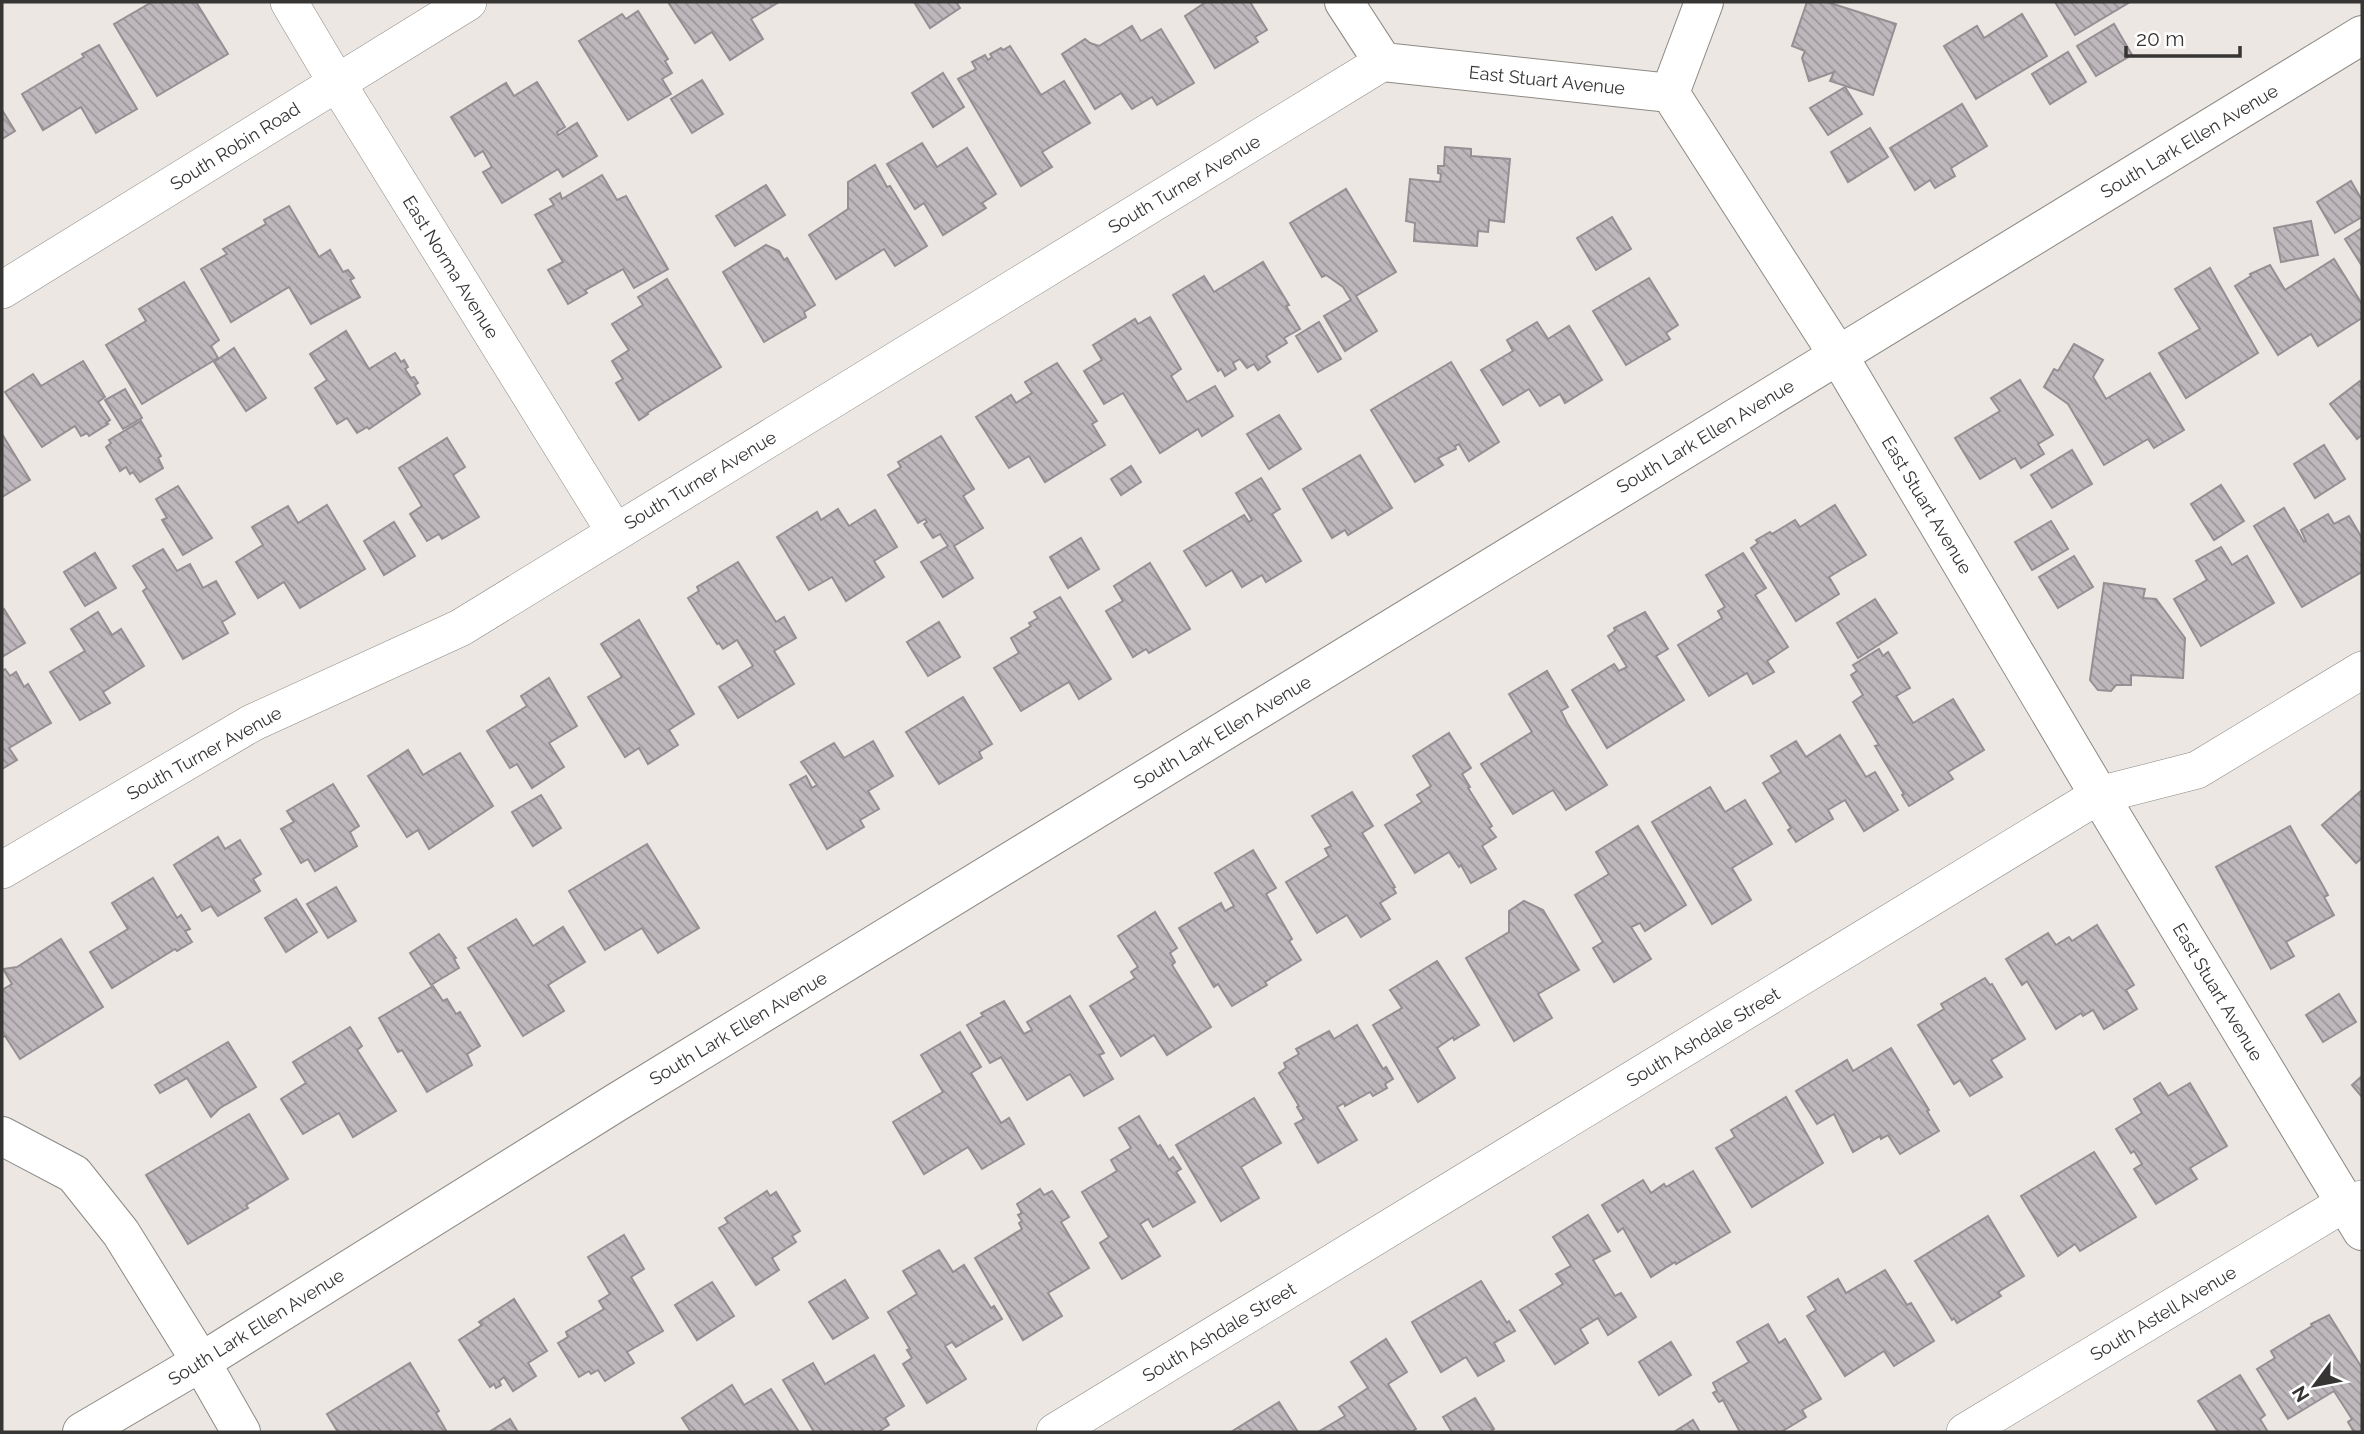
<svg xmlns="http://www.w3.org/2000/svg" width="2364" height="1434" font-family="Raleway,sans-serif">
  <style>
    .building { fill: url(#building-back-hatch); stroke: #958f93; stroke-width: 2 }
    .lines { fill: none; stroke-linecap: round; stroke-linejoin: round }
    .street-casing { stroke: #8d8984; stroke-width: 38 }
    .secondary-casing { stroke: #8d8984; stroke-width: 40 }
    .street { stroke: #fff; stroke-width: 37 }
    .secondary { stroke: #fff; stroke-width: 38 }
    .labels { text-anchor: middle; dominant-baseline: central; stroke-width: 7; stroke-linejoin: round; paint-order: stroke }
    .street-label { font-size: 18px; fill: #373533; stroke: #fff }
  </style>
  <defs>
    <pattern id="building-back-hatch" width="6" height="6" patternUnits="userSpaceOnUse" patternTransform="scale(1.75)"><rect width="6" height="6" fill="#beb8bc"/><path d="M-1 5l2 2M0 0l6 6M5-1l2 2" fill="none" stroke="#9b9699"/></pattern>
  </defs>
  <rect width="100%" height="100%" fill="#ece7e2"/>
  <g class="building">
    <path d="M152,2H196L228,54L157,96L114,24Z"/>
    <path d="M668,2H779L751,19L763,39L730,60L712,32L695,43Z"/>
    <path d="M914,2H956L960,8L930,28Z"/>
    <path d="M1206,2H1250L1267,30L1255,37L1258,42L1215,68L1185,16Z"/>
    <path d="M1807,2H1827L1896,24L1873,95L1830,81L1834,72L1809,81L1802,58L1805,51L1792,46Z"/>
    <path d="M2055,2H2130L2075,35Z"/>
    <path d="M638,11L668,59L665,61L672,73L662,79L671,94L628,120L579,41L622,14L626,19Z"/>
    <path d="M2022,14L2047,56L1976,99L1944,46L1977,26L1984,38Z"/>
    <path d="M2114,24L2132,55L2096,76L2077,46Z"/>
    <path d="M1132,26L1141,41L1161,29L1194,83L1157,105L1152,97L1132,109L1121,93L1095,109L1062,54L1085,39L1090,43L1099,46Z"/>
    <path d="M99,45L137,109L96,133L81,107L43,130L22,94L84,57L82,54Z"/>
    <path d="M1010,46L1041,95L1064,81L1090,123L1042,152L1052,167L1021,186L958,79L976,69L972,62L985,55L988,60L992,57L990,54L1001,48L1003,50Z"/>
    <path d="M2068,52L2086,82L2050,104L2032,74Z"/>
    <path d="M943,73L964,107L933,127L912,93Z"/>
    <path d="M702,80L723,114L692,133L671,99Z"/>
    <path d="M537,82L565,127L557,132L558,135L577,123L597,156L563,177L558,169L502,203L483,172L492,167L483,151L475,156L451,117L506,83L514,96Z"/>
    <path d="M1845,87L1862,114L1828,135L1810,108Z"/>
    <path d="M1962,104L1987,146L1951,168L1955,176L1935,188L1930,180L1915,190L1890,148Z"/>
    <path d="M2,110L15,131L2,139Z"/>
    <path d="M1870,128L1888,157L1848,182L1831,152Z"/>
    <path d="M922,143L937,167L967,148L996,194L982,203L986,208L943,235L924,203L915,209L887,164Z"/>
    <path d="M1445,147L1471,149V156L1510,159L1504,222L1489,220L1488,232L1478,231L1477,246L1414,241L1415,223L1406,221L1410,179L1440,182L1441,174L1438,173V166H1444Z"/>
    <path d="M875,165L887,187L890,186L927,246L895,266L884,249L836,279L809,235L848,209V182Z"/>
    <path d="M602,175L617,200L626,196L668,269L634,288L623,269L585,290L587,293L568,304L548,270L563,262L535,215L554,205L550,199L560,193L562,199Z"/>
    <path d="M2351,181L2362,200V217L2335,233L2317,202Z"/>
    <path d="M766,185L785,215L735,246L716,216Z"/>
    <path d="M1346,189L1396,272L1356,296L1377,331L1345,351L1324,316L1351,300L1343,287L1326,275L1322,277L1290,223Z"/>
    <path d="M289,206L319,257L330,250L343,272L348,270L354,278L350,280L360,297L311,324L289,287L231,322L201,269L227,254L223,249L266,224L264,220Z"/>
    <path d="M1612,217L1631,249L1596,270L1577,238Z"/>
    <path d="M2311,221L2318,255L2281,262L2274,228Z"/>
    <path d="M2362,228V266L2345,239Z"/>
    <path d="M766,245L779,251L784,260L787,258L815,305L804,312L806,317L764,342L723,272Z"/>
    <path d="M2334,259L2362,304V318L2318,346L2311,334L2278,355L2235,286L2251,276L2250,274L2270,265L2285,290Z"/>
    <path d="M1263,262L1289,305L1286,306L1300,329L1284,338L1287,343L1266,356L1270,362L1258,370L1254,364L1247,368L1240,359L1233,363L1236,369L1225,376L1221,369L1218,371L1173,295L1204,276L1214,292Z"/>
    <path d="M2210,268L2258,353L2186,398L2159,353L2200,329L2175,289Z"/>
    <path d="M1649,278L1678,325L1666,333L1670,339L1626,365L1593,311Z"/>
    <path d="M667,279L721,367L647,413L648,414L639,420L616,383L623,379L612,361L629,350L612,324L643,305L638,297Z"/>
    <path d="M184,282L219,340L211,346L218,358L142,404L106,345L146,321L139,309Z"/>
    <path d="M1150,317L1181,369L1171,376L1187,402L1215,386L1233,416L1202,436L1198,429L1160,453L1123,393L1104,404L1084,371L1102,360L1093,345L1135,319L1138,324Z"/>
    <path d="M1319,322L1341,359L1318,372L1296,336Z"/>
    <path d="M1537,322L1548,339L1569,326L1602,380L1565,403L1560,394L1540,406L1529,389L1503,405L1481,370L1513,351L1507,340Z"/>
    <path d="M346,331L369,369L395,353L401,362L404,360L408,367L405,369L411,378L414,377L418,383L415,385L420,394L369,429L367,427L357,433L347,418L337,424L315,388L327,380L310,354Z"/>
    <path d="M2074,344L2103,360L2093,377L2106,399L2150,373L2184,430L2154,448L2148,439L2104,465L2068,404L2044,387L2054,369L2058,371Z"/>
    <path d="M234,348L266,398L246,411L214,362Z"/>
    <path d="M83,361L105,397L98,402L110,420L106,423L108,424L89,436L87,433L81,436L75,426L42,447L5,392L33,374L41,386Z"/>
    <path d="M1451,362L1499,442L1469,461L1459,444L1455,446L1456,449L1438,458L1443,465L1415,482L1371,410Z"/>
    <path d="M1057,363L1097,421L1092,424L1105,445L1045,482L1029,456L1009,468L976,417L1011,395L1016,403L1032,393L1025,382Z"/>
    <path d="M2020,380L2053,435L2038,444L2044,454L2021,468L2015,458L1980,479L1955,438L2000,411L1991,398Z"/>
    <path d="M2360,381L2362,384V435L2357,439L2330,404Z"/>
    <path d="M125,389L142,418L123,429L105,400Z"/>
    <path d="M1279,415L1301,449L1269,469L1247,434Z"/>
    <path d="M141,421L161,456L158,458L163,468L140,482L133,472L130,474L126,467L120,471L106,447L111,443L109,440Z"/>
    <path d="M2,434L30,480L2,497Z"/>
    <path d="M941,436L974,489L963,496L983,528L954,546L973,578L943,597L921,562L948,546L940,534L933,538L924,524L927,522L925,519L918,523L888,475L901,467L898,462Z"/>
    <path d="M447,438L465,467L453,475L479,517L442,539L439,534L427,541L410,514L422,506L399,468Z"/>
    <path d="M2324,445L2345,479L2315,498L2294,464Z"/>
    <path d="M2072,450L2092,484L2052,508L2031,475Z"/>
    <path d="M1360,455L1392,508L1348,535L1345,530L1332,538L1303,489Z"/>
    <path d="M1131,466L1141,482L1121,495L1111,479Z"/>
    <path d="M1261,478L1280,509L1272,514L1301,561L1266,582L1262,575L1242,587L1232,570L1206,586L1184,551L1244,515L1249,522L1252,520L1236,493Z"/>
    <path d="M2221,485L2244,521L2214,540L2191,504Z"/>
    <path d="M178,486L212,538L183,555L162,520L167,518L156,499Z"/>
    <path d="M327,505L365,569L300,608L284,582L258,598L236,562L263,545L252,527L288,506L298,523Z"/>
    <path d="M1835,505L1866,555L1829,577L1839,594L1796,621L1751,548L1758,543L1756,540L1770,532L1772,534L1795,520L1800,527Z"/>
    <path d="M2284,508L2304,542L2306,541L2301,530L2328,514L2334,524L2349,516L2362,538V572L2302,607L2254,526Z"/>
    <path d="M838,509L849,526L875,510L897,547L874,561L884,577L846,601L832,577L809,590L777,537L817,512L821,520Z"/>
    <path d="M2051,521L2068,549L2032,570L2015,542Z"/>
    <path d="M394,522L415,556L384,575L364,541Z"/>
    <path d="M1081,538L1099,569L1068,588L1050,557Z"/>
    <path d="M2221,547L2232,565L2247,556L2274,603L2201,646L2174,599L2207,580L2196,561Z"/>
    <path d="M163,549L177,571L190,564L203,588L216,581L235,614L222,622L228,633L183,659L143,591L147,588L133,566Z"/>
    <path d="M95,553L116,588L85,606L64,572Z"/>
    <path d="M1743,553L1766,588L1755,595L1788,647L1767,661L1774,672L1753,684L1747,673L1709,696L1678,645L1722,618L1718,611L1725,607L1706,575Z"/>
    <path d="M2074,556L2093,587L2058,608L2039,577Z"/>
    <path d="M738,562L776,622L784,617L796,638L774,651L794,684L738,718L719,687L753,666L737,640L723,649L719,643L717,644L688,598L699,591L697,587Z"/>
    <path d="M1150,563L1190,629L1149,653L1146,649L1133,657L1106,611L1123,601L1114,586Z"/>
    <path d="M2104,583L2145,589L2143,598L2156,599L2185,638L2183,678L2131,675V685H2116L2111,691L2098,690L2090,680Z"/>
    <path d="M1060,597L1111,679L1079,699L1069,682L1021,711L994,668L1019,653L1011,638L1031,626L1029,623L1038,618L1034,612Z"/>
    <path d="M1875,599L1897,633L1858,658L1837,623Z"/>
    <path d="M4,609L25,643L2,657V611Z"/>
    <path d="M98,612L112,635L121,629L144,666L103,692L110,703L80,720L50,672L85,651L71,629Z"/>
    <path d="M1645,612L1668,649L1656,656L1684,700L1607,748L1572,690L1614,664L1619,671L1627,667L1608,636L1615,631L1614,628Z"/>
    <path d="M639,620L694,714L669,730L678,745L648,764L639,748L625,757L588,697L622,677L601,644Z"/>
    <path d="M939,622L960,657L928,676L907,642Z"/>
    <path d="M1879,649L1883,656L1888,652L1910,688L1896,696L1913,723L1953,699L1984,750L1948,772L1953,779L1909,806L1902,795L1904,794L1875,746L1879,745L1853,702L1863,695L1851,675L1857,671L1853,665Z"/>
    <path d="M5,669L10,676L16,672L24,687L28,684L51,723L9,748L17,760L2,769V671Z"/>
    <path d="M1547,671L1568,707L1561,711L1567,723L1607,785L1566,810L1553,790L1513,814L1481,764L1532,732L1509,694Z"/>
    <path d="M549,678L577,726L549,743L564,767L532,788L517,764L510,768L487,731L527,706L521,696Z"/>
    <path d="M963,697L992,744L979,752L982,758L939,784L906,732Z"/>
    <path d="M1449,733L1471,768L1462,774L1470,787L1468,788L1492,826L1489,828L1496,837L1482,846L1496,869L1471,883L1461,865L1459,867L1449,852L1415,873L1385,825L1422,802L1417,795L1431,786L1413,756Z"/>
    <path d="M1840,735L1866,777L1875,772L1898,810L1864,831L1845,800L1828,810L1833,819L1796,842L1788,830L1791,828L1763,783L1781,772L1771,756L1796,741L1806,757Z"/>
    <path d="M873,741L893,776L868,791L879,809L860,820L864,827L827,849L790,785L806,776L812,788L817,785L801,762L834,743L844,758Z"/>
    <path d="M408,750L423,775L460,753L493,806L429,849L418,830L407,837L368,776Z"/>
    <path d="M333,784L359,826L350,832L357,846L315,871L308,859L301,863L281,829L294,822L287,811Z"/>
    <path d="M1710,787L1725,812L1745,800L1772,844L1732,868L1751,900L1712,924L1652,822Z"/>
    <path d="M2362,790V858L2356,863L2322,825Z"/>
    <path d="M1352,792L1373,826L1362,833L1395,887L1393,888L1396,893L1380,903L1390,919L1361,937L1347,915L1317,933L1286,882L1329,856L1325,849L1331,846L1312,816Z"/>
    <path d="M541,795L561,828L533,846L512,812Z"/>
    <path d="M1638,826L1686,905L1645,931L1640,923L1631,927L1651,959L1614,982L1593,948L1603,942L1575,895L1609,874L1596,852Z"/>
    <path d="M2290,826L2328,895L2324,897L2334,915L2286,942L2294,956L2271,969L2216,867Z"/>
    <path d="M218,837L225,849L240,840L261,874L253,879L260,891L218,916L211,906L202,911L174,865Z"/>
    <path d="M647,844L699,928L658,953L642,928L605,950L569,891Z"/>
    <path d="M1253,850L1276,888L1266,894L1292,939L1289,941L1301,960L1265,982L1267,985L1232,1006L1218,984L1214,987L1179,928L1221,903L1225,911L1234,906L1215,873Z"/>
    <path d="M153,878L177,918L181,915L190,929L185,931L192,942L177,951L175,949L112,988L90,952L128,929L112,903Z"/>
    <path d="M336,887L356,921L328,938L307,904Z"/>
    <path d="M296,899L317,932L286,952L265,918Z"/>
    <path d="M1524,901L1543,910L1579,970L1538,994L1552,1018L1514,1041L1466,958L1509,932V911Z"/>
    <path d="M1155,912L1177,948L1170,953L1175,962L1172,965L1211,1027L1167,1055L1154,1035L1121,1056L1090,1006L1135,978L1131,972L1138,967L1118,936Z"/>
    <path d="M516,919L533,946L563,927L585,962L548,985L564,1011L523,1036L468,948Z"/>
    <path d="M2097,925L2134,985L2126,990L2137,1009L2104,1029L2093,1010L2083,1016L2081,1013L2056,1029L2027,981L2022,985L2006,959L2048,933L2056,945L2069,937L2072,941Z"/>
    <path d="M439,934L456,958L454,959L459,968L431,985L410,953Z"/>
    <path d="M61,939L103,1007L20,1059L5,1036L2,1037V990L12,984L3,969L17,967Z"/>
    <path d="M1437,961L1479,1025L1454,1040L1453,1037L1437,1048L1455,1078L1418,1102L1373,1025L1402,1008L1390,990Z"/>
    <path d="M1985,978L1990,985L1992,984L2025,1039L1991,1060L2002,1077L1970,1096L1960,1080L1954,1084L1918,1025L1944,1009L1941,1004Z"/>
    <path d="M433,986L443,1001L447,999L456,1014L460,1012L480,1046L467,1054L472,1065L427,1092L402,1050L398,1052L379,1018Z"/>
    <path d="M2339,994L2356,1022L2323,1042L2306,1015Z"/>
    <path d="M1070,996L1104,1053L1099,1055L1113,1079L1084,1096L1070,1074L1027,1100L1001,1057L990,1063L967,1025L983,1016L981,1013L1004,1001L1024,1034L1032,1030L1027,1022Z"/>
    <path d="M1357,1025L1383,1069L1386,1067L1393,1079L1385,1084L1387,1088L1373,1096L1370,1092L1345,1106L1344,1103L1337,1107L1357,1140L1318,1163L1295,1124L1304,1119L1297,1107L1299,1106L1279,1073L1286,1068L1284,1063L1299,1054L1296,1049L1329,1031L1334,1039Z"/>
    <path d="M350,1027L362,1046L357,1050L396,1111L353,1137L339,1113L303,1134L281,1099L306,1083L293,1062Z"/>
    <path d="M960,1032L981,1067L971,1073L1001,1123L1009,1118L1024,1144L982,1169L968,1147L924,1174L893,1122L943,1092L921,1055Z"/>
    <path d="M228,1042L256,1087L220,1108L211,1117L187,1078L160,1093L155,1085Z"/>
    <path d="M1891,1048L1929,1110L1927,1111L1939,1131L1900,1154L1888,1135L1881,1139L1880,1136L1853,1152L1834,1114L1817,1124L1796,1091L1847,1060L1853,1071Z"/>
    <path d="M2362,1076V1097L2352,1085Z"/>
    <path d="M2160,1083L2168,1096L2190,1083L2227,1146L2190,1168L2197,1179L2156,1204L2134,1169L2142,1164L2134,1151L2131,1153L2116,1129L2142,1113L2134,1099Z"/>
    <path d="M1786,1097L1823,1163L1752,1207L1716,1148L1735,1137L1731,1130Z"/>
    <path d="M1254,1098L1281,1143L1241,1167L1259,1198L1221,1221L1176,1145Z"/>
    <path d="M249,1114L288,1179L246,1205L248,1208L188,1244L146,1175Z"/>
    <path d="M1139,1116L1158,1147L1160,1145L1169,1160L1173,1157L1181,1169L1176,1172L1195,1202L1153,1227L1148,1219L1140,1224L1160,1256L1122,1279L1100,1243L1109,1237L1082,1192L1117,1171L1111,1160L1131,1148L1119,1128Z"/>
    <path d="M2094,1152L2136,1217L2080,1251L2075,1244L2058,1256L2021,1196Z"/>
    <path d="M1693,1171L1730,1232L1676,1264L1675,1262L1651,1277L1623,1228L1618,1232L1602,1205L1643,1180L1651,1193L1664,1184L1666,1187Z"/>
    <path d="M1040,1189L1044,1195L1052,1191L1069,1217L1061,1222L1089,1268L1048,1293L1062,1316L1023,1340L975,1258L1022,1229L1019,1223L1022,1221L1018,1215L1022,1213L1017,1204Z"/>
    <path d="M767,1191L770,1196L776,1192L800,1231L792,1236L796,1242L772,1258L779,1270L756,1285L719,1228L728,1223L725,1218Z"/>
    <path d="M1588,1215L1610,1251L1593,1260L1615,1296L1621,1293L1636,1317L1608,1335L1598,1318L1580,1329L1588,1343L1555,1364L1520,1310L1563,1284L1556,1274L1571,1266L1553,1237Z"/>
    <path d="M1988,1216L2024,1276L1998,1292L2001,1296L1957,1323L1954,1318L1952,1320L1915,1261Z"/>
    <path d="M624,1235L644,1269L631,1277L663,1331L627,1352L634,1363L605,1381L598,1370L591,1374L589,1371L579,1377L558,1343L568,1337L566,1332L604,1309L599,1301L610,1294L588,1257Z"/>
    <path d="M939,1250L953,1272L964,1265L991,1308L994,1306L1002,1319L956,1347L952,1342L945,1346L966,1379L927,1403L903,1364L912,1358L907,1350L910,1349L888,1312L917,1294L903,1271Z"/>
    <path d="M1885,1270L1907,1305L1911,1303L1934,1341L1894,1366L1884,1351L1845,1376L1807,1316L1816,1310L1808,1297L1838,1279L1846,1293Z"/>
    <path d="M845,1280L868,1318L833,1339L809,1302Z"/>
    <path d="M1481,1281L1507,1323L1509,1321L1515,1331L1494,1343L1504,1361L1478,1376L1466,1357L1441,1372L1412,1322Z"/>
    <path d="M712,1282L734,1316L697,1340L675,1305Z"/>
    <path d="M514,1299L547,1351L528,1363L536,1376L513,1391L504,1377L499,1381L501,1385L496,1388L494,1384L490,1387L459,1340L482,1325L479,1322Z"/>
    <path d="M2329,1315L2362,1368V1432H2354L2348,1422L2352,1419L2334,1391L2288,1419L2257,1369L2275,1358L2271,1351L2312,1326L2311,1324Z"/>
    <path d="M1768,1324L1779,1343L1785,1339L1821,1399L1802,1410L1806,1417L1781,1432H1740L1723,1400L1719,1402L1713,1393L1717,1391L1713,1383L1749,1362L1737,1342Z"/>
    <path d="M1386,1339L1407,1372L1388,1384L1416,1429L1411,1432H1318L1345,1416L1339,1407L1368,1388L1351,1362Z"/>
    <path d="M1671,1342L1691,1375L1659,1395L1639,1362Z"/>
    <path d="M874,1355L904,1406L885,1418L889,1425L878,1432H814L783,1380L813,1363L825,1384Z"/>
    <path d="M410,1363L439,1411L436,1413L447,1432H338L327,1414Z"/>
    <path d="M2240,1375L2265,1415L2260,1419L2268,1432H2218L2198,1401Z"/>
    <path d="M732,1385L744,1405L771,1389L799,1432H691L682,1418Z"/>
    <path d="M1475,1398L1494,1429L1490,1432H1452L1443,1417Z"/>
    <path d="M1279,1402L1298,1432H1231Z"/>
    <path d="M510,1419L518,1432H489Z"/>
    <path d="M1693,1420L1700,1432H1674Z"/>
  </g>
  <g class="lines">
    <defs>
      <g id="street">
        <path d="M289,2L337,83L615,532"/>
        <path d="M2,290L468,2"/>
        <path d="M2,870L252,723L460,628L1383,62"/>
        <path d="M1055,1432L2099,795L2197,770L2362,670"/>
        <path d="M1965,1432L2345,1203L2362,1199"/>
      </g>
      <g id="secondary">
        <path d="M1344,2L1383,62L1670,93L1838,355L2099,795L2362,1231"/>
        <path d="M1670,93L1704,2"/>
        <path d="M2,1136L74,1174L121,1233L201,1362L241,1432"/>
        <path d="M82,1432L201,1362L617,1102L2362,35"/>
      </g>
    </defs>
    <use href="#street" class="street-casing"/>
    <use href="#secondary" class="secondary-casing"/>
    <use href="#street" class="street"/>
    <use href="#secondary" class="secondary"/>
  </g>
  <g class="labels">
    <g class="street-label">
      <text transform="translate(1547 80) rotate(6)">East Stuart Avenue</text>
      <text transform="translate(2189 141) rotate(-31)">South Lark Ellen Avenue</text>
      <text transform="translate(235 146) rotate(-32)">South Robin Road</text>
      <text transform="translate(1184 184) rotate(-31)">South Turner Avenue</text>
      <text transform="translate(451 267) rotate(58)">East Norma Avenue</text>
      <text transform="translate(1705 436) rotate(-31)">South Lark Ellen Avenue</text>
      <text transform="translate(700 480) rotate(-31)">South Turner Avenue</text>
      <text transform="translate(1927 505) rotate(59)">East Stuart Avenue</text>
      <text transform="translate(1222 732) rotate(-31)">South Lark Ellen Avenue</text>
      <text transform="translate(204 753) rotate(-29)">South Turner Avenue</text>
      <text transform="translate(2218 992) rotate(59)">East Stuart Avenue</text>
      <text transform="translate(738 1028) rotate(-31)">South Lark Ellen Avenue</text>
      <text transform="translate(1703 1037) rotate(-31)">South Ashdale Street</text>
      <text transform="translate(2163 1313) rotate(-31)">South Astell Avenue</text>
      <text transform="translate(256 1327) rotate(-32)">South Lark Ellen Avenue</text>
      <text transform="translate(1219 1332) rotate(-31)">South Ashdale Street</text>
    </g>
  </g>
  <rect width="2364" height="1434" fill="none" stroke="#373533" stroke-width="7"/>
  <g transform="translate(2315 1385) rotate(238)" stroke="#ffffff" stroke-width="5" paint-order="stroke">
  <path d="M0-5L12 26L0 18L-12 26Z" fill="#373533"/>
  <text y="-10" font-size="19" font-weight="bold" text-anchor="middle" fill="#373533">N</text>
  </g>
  <path d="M2126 46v10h114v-10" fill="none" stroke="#373533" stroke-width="3.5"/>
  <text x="2136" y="46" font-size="21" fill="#373533" stroke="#ffffff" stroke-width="5" paint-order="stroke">20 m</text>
</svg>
